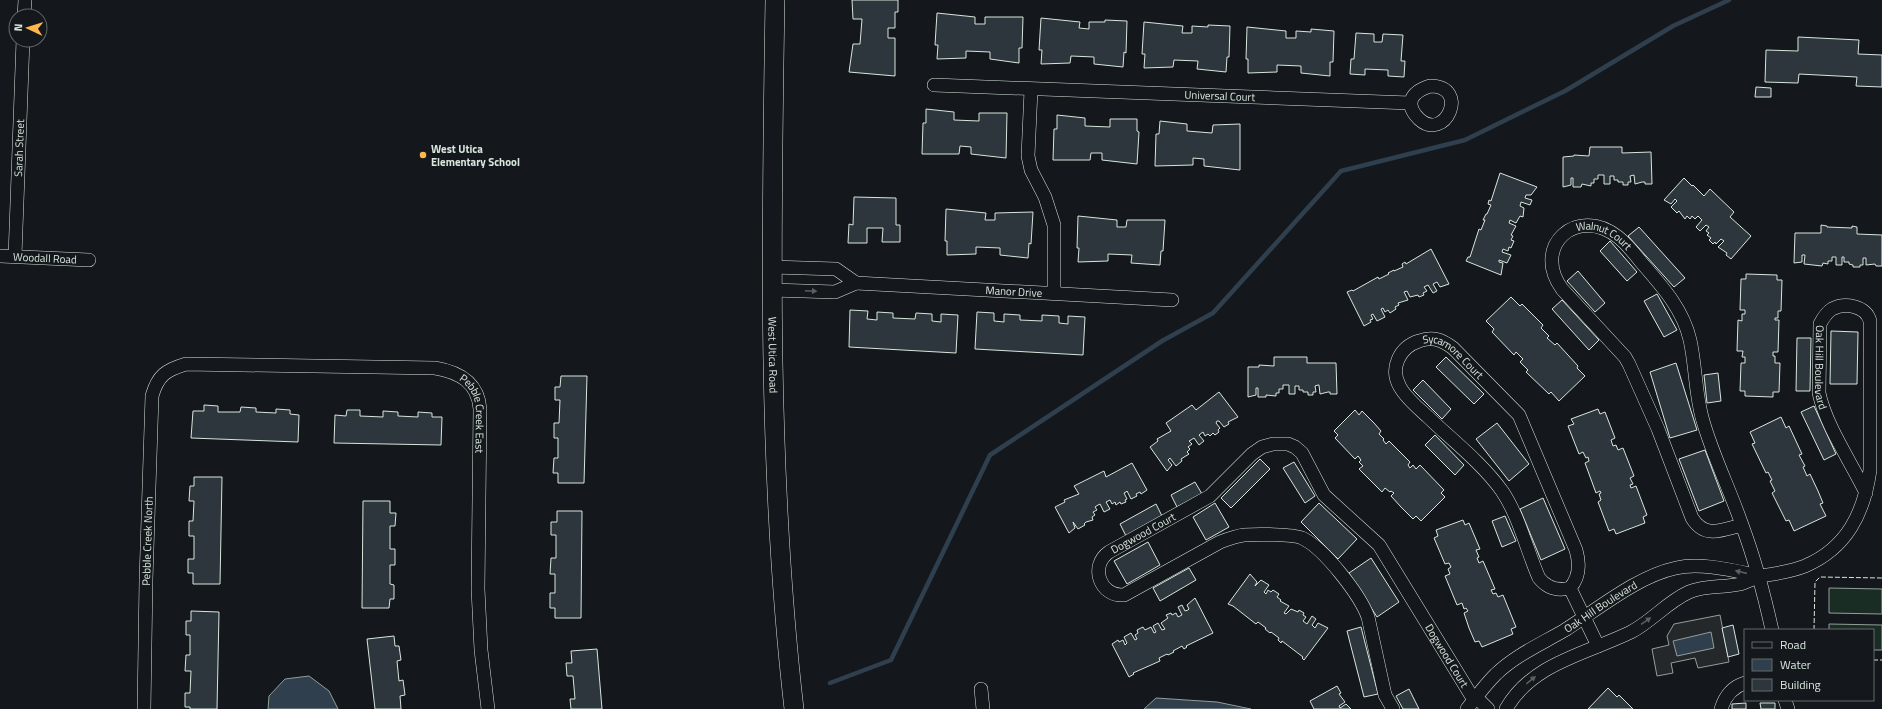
<svg xmlns="http://www.w3.org/2000/svg" width="1882" height="709" font-family="'Titillium Web',sans-serif">
  <style>
    .green { fill: #1a2d24; stroke: #939e99 }
    .parking { fill: #24282b; stroke: #939e99 }
    .water { fill: #2f3f4d; stroke: #939e99 }
    .lines { fill: none; stroke-linecap: round; stroke-linejoin: round }
    .stream { stroke: #2f3f4d; stroke-width: 4.5 }
    .building { fill: #2c363c; stroke: #d8e6dc }
    .street-casing { stroke: #d8e6dc; stroke-width: 14 }
    .secondary-casing { stroke: #d8e6dc; stroke-width: 20 }
    .street { stroke: #14181c; stroke-width: 13 }
    .secondary { stroke: #14181c; stroke-width: 19 }
    .fence { stroke: #d8e6dc; stroke-width: 1; stroke-dasharray: 5 2; stroke-linecap: butt }
    .oneway { fill: #59605f }
    .poi-dot { fill: #ffb74d; stroke: #14181c; stroke-width: 1.5 }
    .labels { text-anchor: middle; dominant-baseline: central; stroke-width: 3; stroke-linejoin: round; paint-order: stroke }
    .street-label { font-size: 11px; fill: #d8e6dc; stroke: #14181c }
    .poi-label { font-size: 11px; font-weight: bold; fill: #d8e6dc; stroke: #14181c; text-anchor: start }
  </style>
  <rect width="100%" height="100%" fill="#14181c"/>
  <g class="green">
    <path d="M1829,588L1882,589V614L1829,613Z"/>
    <path d="M1829,624L1882,625V650H1873V630H1829Z"/>
  </g>
  <path class="parking" d="M1720,615L1729,662L1698,668L1695,658L1671,663L1673,673L1657,676L1652,649L1669,645L1667,636L1674,624Z"/>
  <g class="water">
    <path d="M1711,632L1714,648L1677,656L1673,641Z"/>
    <path d="M309,676L329,691L338,709H268L269,696L285,679Z"/>
    <path d="M1156,698L1217,702L1251,709H1144Z"/>
  </g>
  <g class="lines">
    <path class="stream" d="M830,683L891,660L990,455L1162,341L1213,313L1341,171L1465,140L1565,91L1673,26L1729,0"/>
  </g>
  <g class="building">
    <path d="M852,0H898V12H895V28H888V38H895V76L849,72L853,44H860L862,19H853Z"/>
    <path d="M937,13L975,17V24H985V17H1023L1022,48H1019V63L990,59V52L966,51V58L937,59L938,45H935Z"/>
    <path d="M1041,18L1080,22L1079,28L1089,29V22H1105V20L1127,21L1126,53L1124,52L1123,67L1094,64V57L1071,56L1070,63L1041,64L1042,50H1039Z"/>
    <path d="M1144,22L1183,26L1182,33H1192V26L1208,27V25L1230,26L1229,57H1227L1226,72L1197,69L1198,61L1174,60L1173,67L1144,68L1145,54H1142Z"/>
    <path d="M1247,27L1286,31V38H1296V31L1311,32V29L1334,31L1333,62H1330V76L1301,73V66L1277,65V72L1248,73V59H1246Z"/>
    <path d="M1356,33L1374,34V42H1382L1383,34L1403,35L1401,61H1405L1404,77L1388,76V70L1365,69V75L1350,74L1351,59H1354Z"/>
    <path d="M1798,37L1859,40L1858,54L1882,55V87L1856,86L1857,77L1799,74L1798,83L1765,82L1766,50L1798,51Z"/>
    <path d="M1756,87L1771,88V97H1755Z"/>
    <path d="M926,109L954,112V120L979,121V113H1007L1006,158L971,154V147L960,146L959,154H922L923,123H926Z"/>
    <path d="M1057,115L1085,118V126L1110,127V119H1137V131L1139,132L1137,164L1102,160V153H1091L1090,160H1053L1054,129H1057Z"/>
    <path d="M1160,121L1187,124V131L1212,133L1213,125L1240,124V170L1204,166V159L1193,158V165L1155,166L1156,134H1159Z"/>
    <path d="M1590,147H1622V153L1651,152L1652,184H1645V182H1642L1635,184L1634,175L1630,176L1631,182H1628V185H1623V182H1618V180H1614V176H1610V184H1604V175H1598V179H1594V183H1591V186L1582,184L1581,187H1573V178H1571V185L1563,187V157L1574,156V155L1589,156Z"/>
    <path d="M1500,173L1537,187L1531,195H1526L1525,198L1532,200L1530,205L1521,202L1520,206L1524,208L1523,217L1520,216L1516,223L1510,220L1509,223L1516,226L1511,235L1513,236L1511,240L1514,241L1511,248L1509,247L1508,251L1503,249L1502,252L1511,255L1507,263L1499,260V262L1503,263L1501,275L1466,261L1468,257H1470L1479,229L1481,230L1485,220H1483L1486,214H1487L1491,205L1488,204L1489,200L1491,201Z"/>
    <path d="M1684,178L1692,186L1693,185L1704,196L1710,189L1734,212L1730,217L1751,236L1731,259L1726,255L1727,253L1718,247L1724,241L1721,239L1716,244L1715,242L1713,244L1709,240L1711,238L1707,235L1709,233L1706,231L1709,227L1706,225L1700,231L1696,227L1702,220L1698,216L1695,219L1692,216L1690,219L1687,216L1685,219L1679,211L1677,213L1671,207L1677,201L1675,199L1671,204L1664,200Z"/>
    <path d="M854,197L896,198V225H900V242H882L883,228H867V243H848L849,224L853,225Z"/>
    <path d="M946,209L986,213L985,220H995V213L1033,212L1031,244L1029,243L1028,258L1000,255V248L976,247V254L947,255V241H945Z"/>
    <path d="M1078,216L1117,220V227H1126L1127,220H1165L1163,251H1161L1160,265L1131,263L1132,255L1108,254V261L1078,262L1079,248H1077Z"/>
    <path d="M1821,225L1827,226V227L1852,228V226L1857,227V234L1882,235V266H1876L1875,264L1866,265V258H1863V265H1860V267H1853V265L1849,264V262H1844V257H1842V265H1836V257H1832V261H1828V264L1823,263L1822,266L1804,264L1805,255H1802V262L1794,263L1795,233H1821Z"/>
    <path d="M1639,227L1685,278L1674,287L1628,236Z"/>
    <path d="M1610,241L1637,272L1627,281L1600,251Z"/>
    <path d="M1431,249L1449,284L1440,287L1437,282L1433,284L1437,291L1433,293L1428,285L1424,287L1427,291L1423,293L1424,295L1419,297L1418,295L1410,297L1407,291L1404,292L1408,300L1398,303L1399,305L1395,307L1396,309L1390,313L1388,310L1385,312L1383,308L1381,309L1385,317L1377,321L1373,314L1371,315L1373,319L1370,320L1371,322L1364,326L1347,292L1352,290L1353,291L1378,277L1379,279L1389,274L1388,273L1394,270V271L1403,267L1402,264L1405,262L1406,264Z"/>
    <path d="M1578,271L1605,303L1595,312L1567,281Z"/>
    <path d="M1746,274L1777,275V280H1782L1781,311H1778V318H1775V320H1779L1778,352H1773V356H1775V363H1780L1779,392H1773V397L1745,396V391H1740L1741,363H1745V357H1742L1743,351H1737L1738,320L1742,321V314H1745V310H1740L1741,279H1746Z"/>
    <path d="M1657,294L1677,330L1664,337L1644,301Z"/>
    <path d="M1511,297L1520,306L1522,304L1543,325L1541,328L1549,336L1547,338L1555,345L1557,343L1578,366L1577,368L1585,376L1559,401L1551,392L1549,394L1526,372L1528,370L1520,362L1523,359L1516,352L1514,355L1492,332L1494,329L1486,321Z"/>
    <path d="M1562,300L1599,340L1589,350L1552,309Z"/>
    <path d="M850,310L868,311L867,319L877,320V312L893,313V318L915,319L916,313L932,314V321L941,322V314L958,315L956,353L849,347Z"/>
    <path d="M977,312L994,313V321L1004,322V314L1020,315V320L1042,321V315L1059,316V323L1068,324V316L1085,317L1083,355L975,349Z"/>
    <path d="M1831,331L1858,332L1857,384H1830Z"/>
    <path d="M1797,338H1811L1810,391H1796Z"/>
    <path d="M1274,357H1307V363H1336L1337,394H1330V392H1328L1320,394L1319,385H1318L1315,386L1316,392H1313V395H1308V392H1303V390H1299V386H1295V394H1289V385H1283V389H1279V393H1276V396L1266,395V397H1258V388H1256V395L1248,397V367H1259V365L1274,366Z"/>
    <path d="M1446,357L1484,394L1474,404L1436,367Z"/>
    <path d="M1676,363L1697,430L1670,438L1650,372Z"/>
    <path d="M1718,373L1721,401L1707,403L1704,375Z"/>
    <path d="M561,376H587L584,483H558V473H553L554,458H558V438H554V423H559L560,400H555V387H560Z"/>
    <path d="M1423,380L1451,409L1442,419L1413,390Z"/>
    <path d="M1219,392L1238,417L1228,422L1229,424L1224,427L1219,421H1217L1216,423L1220,428L1218,430L1219,432L1215,435L1213,433L1210,436L1208,434L1205,436L1203,432L1199,435L1204,441L1199,445L1194,438L1191,440L1189,441L1192,444L1188,447L1190,449L1187,452L1189,454L1181,459L1182,461L1176,466L1170,458L1168,460L1172,465L1167,471L1150,447L1158,441L1157,439L1171,431L1166,423L1192,405L1196,410Z"/>
    <path d="M204,405L218,406V412H240L241,407L256,408V412L276,413V409L290,410V414L299,415L298,442L191,438L193,411H204Z"/>
    <path d="M1814,406L1836,454L1824,460L1801,412Z"/>
    <path d="M1598,409L1600,414L1605,412L1615,438L1611,440L1613,446L1616,445L1618,450L1623,448L1634,476L1630,478L1633,484L1630,485L1631,488L1636,486L1647,515L1643,517L1645,523L1616,534L1614,529L1609,531L1598,502L1601,500L1599,494L1601,493L1600,491L1596,493L1585,463L1589,461L1588,457L1586,458L1583,452L1579,454L1568,426L1574,424L1571,419Z"/>
    <path d="M347,410H360V416L383,417V411L398,412V416L418,417V412L432,413V417H442L441,445L334,443L335,415L346,416Z"/>
    <path d="M1355,410L1359,415L1362,411L1374,423L1381,431L1379,434L1384,439L1383,440L1386,444L1389,441L1410,462L1408,465L1410,468L1413,465L1416,469L1420,465L1444,490L1441,493L1445,497L1421,521L1416,516L1413,519L1401,507L1391,496L1394,493L1391,491L1390,492L1385,488L1382,492L1359,469L1363,466L1359,462L1361,460L1358,456L1355,459L1335,438L1338,435L1334,431Z"/>
    <path d="M1781,417L1786,428L1789,426L1802,454L1799,455L1805,466L1803,467L1807,476L1810,474L1818,491L1823,503L1820,504L1826,516L1794,531L1789,520L1786,521L1772,493L1775,491L1770,481L1772,480L1768,472L1766,473L1752,444L1755,443L1750,432Z"/>
    <path d="M1497,423L1529,464L1509,481L1476,439Z"/>
    <path d="M1435,435L1464,465L1455,475L1425,445Z"/>
    <path d="M1705,450L1724,501L1699,511L1679,459Z"/>
    <path d="M1260,459L1270,469L1231,508L1221,498Z"/>
    <path d="M1294,462L1315,496L1305,503L1283,468Z"/>
    <path d="M1132,463L1147,490L1141,494L1140,492L1136,494L1137,496L1131,499L1127,491L1126,492L1124,493L1127,499L1125,500L1126,502L1121,504L1120,502L1116,505L1115,502L1112,504L1110,500L1106,502L1110,509L1104,512L1100,504L1098,505L1095,507L1097,510L1093,512L1095,515L1092,517L1093,520L1086,522L1084,524L1085,525L1078,529L1073,522L1075,528L1069,533L1055,507L1065,502L1064,500L1079,494L1074,486L1104,471L1106,477Z"/>
    <path d="M194,477H222L220,584H193V573H188V559H194V536H189V521H193L194,501H189L190,486H194Z"/>
    <path d="M1195,482L1202,494L1177,507L1171,495Z"/>
    <path d="M1543,498L1565,549L1541,560L1520,509Z"/>
    <path d="M363,501H390V513H396L395,526H390V549H395V565H390V584L394,585V599H390L389,608H362Z"/>
    <path d="M1215,503L1229,527L1206,540L1193,517Z"/>
    <path d="M1319,503L1357,539L1338,559L1301,522Z"/>
    <path d="M1156,504L1162,516L1126,536L1120,524Z"/>
    <path d="M557,511H582L581,618H555V608H550V593H555V574H550L551,558H556V535H551V522H557Z"/>
    <path d="M1505,516L1516,541L1502,547L1492,521Z"/>
    <path d="M1463,520L1465,525L1469,523L1480,549L1476,550L1479,557L1477,558L1479,563L1483,561L1495,589L1491,590L1493,594L1496,593L1498,597L1503,595L1516,627L1511,629L1513,634L1482,647L1479,641L1475,642L1469,628L1464,613L1468,611L1466,608L1464,609L1462,603L1457,605L1445,576L1450,574L1448,569L1451,567L1449,563L1445,564L1434,538L1438,536L1436,530Z"/>
    <path d="M1148,542L1160,565L1127,584L1114,561Z"/>
    <path d="M1371,558L1399,602L1377,617L1349,573Z"/>
    <path d="M1189,568L1196,580L1160,601L1153,588Z"/>
    <path d="M1250,574L1257,582L1255,586L1261,580L1269,585L1264,592L1266,594L1268,590L1271,592L1273,590L1279,594L1277,597L1281,600L1280,601L1289,606L1284,613L1286,614L1291,609L1298,612L1299,610L1304,613L1303,615L1306,617L1303,621L1307,624L1312,616L1316,619L1312,625L1315,628L1318,623L1328,628L1304,660L1302,658L1303,657L1282,641L1281,643L1278,640L1279,638L1271,632L1270,633L1265,629L1266,628L1258,622L1256,624L1233,606L1228,604Z"/>
    <path d="M1195,598L1213,633L1186,646L1187,647L1184,649L1182,646L1173,651L1174,652L1168,655L1167,654L1159,658L1160,661L1133,673L1134,674L1129,677L1112,644L1118,640L1119,642L1123,640L1125,645L1127,643L1124,637L1131,633L1135,640L1137,639L1135,635L1138,633L1137,630L1143,627L1145,630L1151,627L1154,633L1156,632L1153,626L1158,623L1162,630L1165,629L1161,623L1168,618L1166,615L1171,613L1172,615L1176,613L1178,617L1182,615L1178,607L1182,605L1185,611L1188,610L1189,609L1187,605Z"/>
    <path d="M191,611L219,612L217,709H190V707H185V693H190L191,671H185L186,655H190V635H186V621H191Z"/>
    <path d="M1733,625L1739,654L1728,657L1722,628Z"/>
    <path d="M1361,627L1378,694L1364,697L1347,631Z"/>
    <path d="M394,636L395,646H399L401,660L397,661L399,681L403,680L405,695L400,696L401,709H375L367,639Z"/>
    <path d="M597,649L602,709H571L570,699H575L573,676H567L566,663H572L571,651Z"/>
    <path d="M1337,686L1341,693L1339,694L1345,702L1339,706L1340,708L1346,704L1351,709H1314L1310,701Z"/>
    <path d="M1608,688L1617,697L1619,695L1633,709H1588Z"/>
    <path d="M1409,689L1419,709H1403L1396,696Z"/>
    <path d="M1746,703V709H1732V704Z"/>
    <path d="M1760,703H1775V709H1761Z"/>
  </g>
  <g class="lines">
    <defs>
      <g id="street">
        <path d="M24,16L25,0"/>
        <path id="s1" d="M934,85L1410,103"/>
        <path d="M1430,86C1471,86 1445,143 1419,119C1404,104 1411,92 1430,86Z"/>
        <path d="M1031,90L1028,156L1031,170L1045,197L1054,225V293"/>
        <path id="s2" d="M0,256L89,260"/>
        <path id="s3" d="M15,256L23,40"/>
        <path id="s4" d="M856,283L1172,300"/>
        <path d="M772,290L835,292L856,283L836,269L772,267"/>
        <path id="s5" d="M1742,525C1722,530 1705,539 1692,518L1658,429L1629,364L1625,357L1562,289C1531,246 1577,205 1618,237C1627,244 1634,253 1641,262C1661,285 1683,309 1690,340C1696,367 1695,394 1703,421C1713,456 1730,490 1742,525C1755,560 1764,594 1772,630"/>
        <path id="s6" d="M1760,576C1775,574 1790,572 1805,566C1847,548 1864,513 1870,470V321C1866,306 1845,302 1832,309C1826,313 1823,318 1820,324L1819,393C1826,426 1851,462 1866,493"/>
        <path id="s7" d="M1570,588C1558,591 1547,588 1539,578C1527,551 1519,516 1502,491C1482,463 1452,440 1427,416C1417,407 1406,398 1400,387C1389,368 1400,347 1419,341C1433,336 1442,340 1453,348L1519,415L1576,550C1580,564 1580,577 1570,588L1598,646"/>
        <path d="M981,689L983,709"/>
        <path d="M1476,697L1488,709"/>
        <path d="M1785,700L1788,709"/>
        <path id="s8" d="M144,709L146,580L152,396C158,375 166,370 186,364L435,368C459,372 478,382 480,409L478,589L481,650L488,709"/>
        <path id="s9" d="M1393,709L1385,695L1368,617C1360,595 1324,548 1302,538C1293,534 1255,534 1244,535C1236,536 1228,539 1220,542L1124,595C1100,597 1089,566 1109,552L1210,496L1252,454L1262,447L1273,444H1288L1295,447L1302,453L1324,495L1379,545L1474,700"/>
        <path id="s10" d="M1467,709C1476,697 1485,685 1496,674C1516,655 1541,644 1565,630C1598,609 1638,576 1676,568C1701,562 1735,571 1760,576C1753,579 1746,582 1740,584C1723,588 1705,585 1689,592C1667,602 1652,621 1631,632C1586,654 1532,663 1506,709"/>
        <path d="M1721,709C1725,696 1732,687 1745,683"/>
      </g>
      <g id="secondary">
        <path id="s11" d="M775,0C771,236 767,474 794,709"/>
      </g>
    </defs>
    <use href="#street" class="street-casing"/>
    <use href="#secondary" class="secondary-casing"/>
    <use href="#street" class="street"/>
    <use href="#secondary" class="secondary"/>
    <g class="fence">
      <path d="M1814,630L1815,582L1820,577L1882,578"/>
      <path d="M1873,660H1882"/>
    </g>
  </g>
  <defs><path id="oneway-solid" d="M-6-.8H1V-3.2L6.5 0L1 3.2V.8H-6Z"/></defs>
  <g class="oneway">
    <use href="#oneway-solid" transform="translate(811 291) rotate(2)"/>
    <use href="#oneway-solid" transform="translate(1741 572) rotate(-167)"/>
    <use href="#oneway-solid" transform="translate(1646 621) rotate(-35)"/>
    <use href="#oneway-solid" transform="translate(1531 680) rotate(-39)"/>
  </g>
  <circle class="poi-dot" cx="423" cy="155" r="4"/>
  <g class="labels">
    <g class="street-label">
      <text stroke="none"><textPath href="#s1" startOffset="286">Universal Court</textPath></text>
      <text stroke="none"><textPath href="#s3" startOffset="108">Sarah Street</textPath></text>
      <text stroke="none"><textPath href="#s5" startOffset="428">Walnut Court</textPath></text>
      <text stroke="none"><textPath href="#s2" startOffset="45">Woodall Road</textPath></text>
      <text stroke="none"><textPath href="#s4" startOffset="158">Manor Drive</textPath></text>
      <text stroke="none"><textPath href="#s11" startOffset="355">West Utica Road</textPath></text>
      <text stroke="none"><textPath href="#s7" startOffset="373">Sycamore Court</textPath></text>
      <text stroke="none"><textPath href="#s6" startOffset="425">Oak Hill Boulevard</textPath></text>
      <text stroke="none"><textPath href="#s8" startOffset="681">Pebble Creek East</textPath></text>
      <text stroke="none"><textPath href="#s9" startOffset="494">Dogwood Court</textPath></text>
      <text stroke="none"><textPath href="#s8" startOffset="168">Pebble Creek North</textPath></text>
      <text stroke="none"><textPath href="#s10" startOffset="170">Oak Hill Boulevard</textPath></text>
      <text stroke="none"><textPath href="#s9" startOffset="937">Dogwood Court</textPath></text>
    </g>
    <g class="poi-label">
      <text x="431" y="149">West Utica<tspan x="431" dy="13">Elementary School</tspan></text>
    </g>
  </g>
  <rect x="1744" y="629" width="130" height="72" fill="#14181c" stroke="#626a69"/>
  <rect x="1752" y="642" width="20" height="6" fill="#14181c" stroke="#626a69"/>
  <text x="1780" y="649" font-size="12" fill="#d8e6dc">Road</text>
  <rect x="1752" y="659" width="20" height="12" fill="#2f3f4d" stroke="#626a69"/>
  <text x="1780" y="669" font-size="12" fill="#d8e6dc">Water</text>
  <rect x="1752" y="679" width="20" height="12" fill="#2c363c" stroke="#626a69"/>
  <text x="1780" y="689" font-size="12" fill="#d8e6dc">Building</text>
  <g transform="translate(28 28) rotate(274)"><circle r="19" fill="#14181c" stroke="#626a69"/>
  <path d="M0-3L7 15L0 10L-7 15Z" fill="#ffb74d"/>
  <text y="-6" font-size="11" font-weight="bold" text-anchor="middle" fill="#d8e6dc">N</text>
  </g>
</svg>
